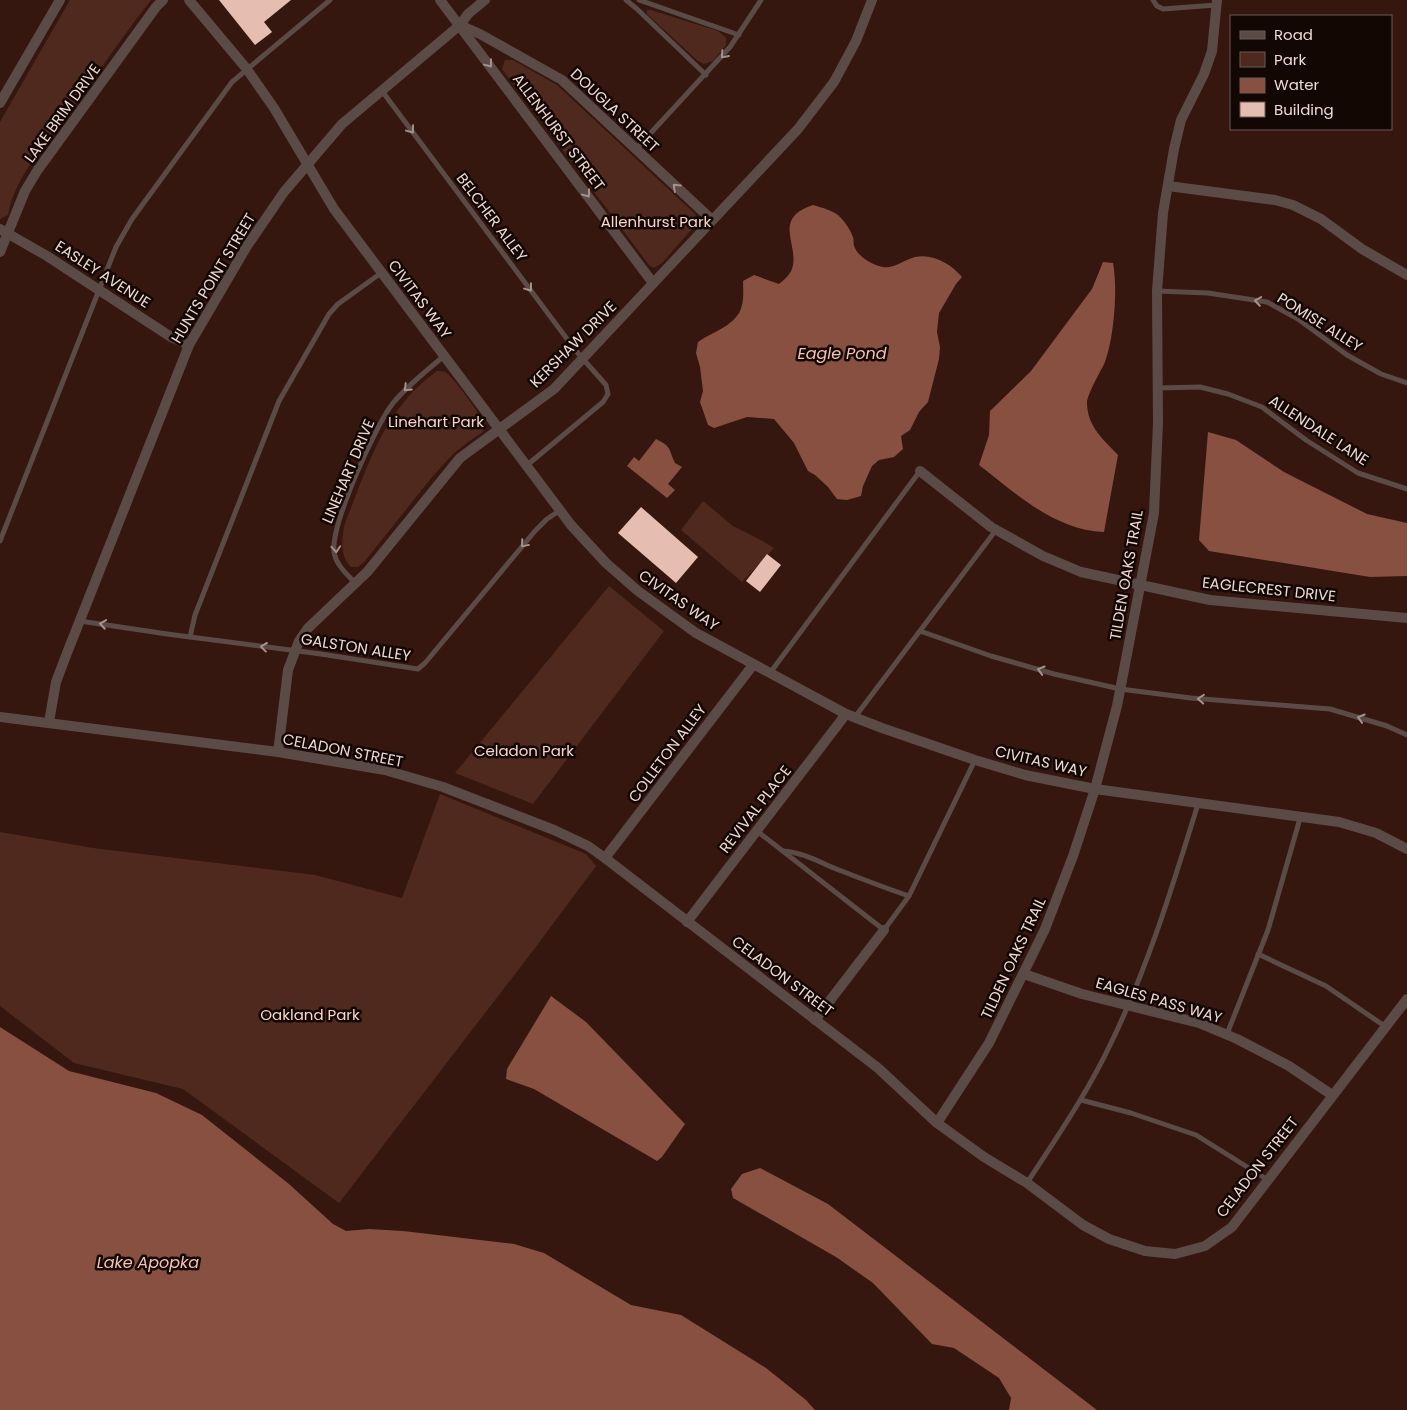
<svg xmlns="http://www.w3.org/2000/svg" width="1407" height="1410" font-family="Poppins,sans-serif">
  <style>
    .green { fill: #4f291e }
    .water { fill: #875040 }
    .building { fill: #e6bdb1 }
    .lines { fill: none; stroke-linecap: round; stroke-linejoin: round }
    .lane { stroke: #5b4b47; stroke-width: 5 }
    .street { stroke: #5b4b47; stroke-width: 10 }
    .oneway { stroke: #a4928d }
    .labels { text-anchor: middle; dominant-baseline: central; stroke-width: 5; stroke-linejoin: round; paint-order: stroke }
    .street-label { font-size: 15px; fill: #eed9d3; stroke: #130704 }
    .park-label { font-size: 15px; fill: #f9d4ca; stroke: #130704 }
    .water-label { font-size: 16px; font-style: italic; fill: #f8c2b3; stroke: #130704 }
  </style>
  <rect width="100%" height="100%" fill="#35170f"/>
  <g class="green">
    <path d="M70,0H151C125,33 101,68 77,102C53,134 14,176 8,215L0,219V122Z"/>
    <path d="M647,10H651L718,31L726,38V45L713,61L704,64L698,61L647,14Z"/>
    <path d="M505,60H513L557,85L695,214L698,222L662,263L654,268L649,265L502,69Z"/>
    <path d="M437,371C440,371 443,371 445,372C454,377 481,416 486,426L483,432L468,442L453,454L432,477L365,561L358,567H351C339,555 342,538 345,523C369,464 383,410 437,371Z"/>
    <path d="M703,501L733,526L759,539L774,548L742,582L681,530Z"/>
    <path d="M609,586L664,631L533,804L455,773Z"/>
    <path d="M440,794L586,854L596,866L535,948L339,1203L183,1089L74,1063L0,1006V832L93,848L315,875L402,898Z"/>
  </g>
  <g class="water">
    <path d="M813,205C822,208 834,210 841,218C845,222 851,231 853,237C854,240 853,245 855,248C858,256 871,264 879,266C892,271 903,260 915,257C933,253 951,264 962,277L956,284L939,313L937,332L940,347L939,359L928,402L919,412L910,430L901,436L903,449L894,457L879,460L872,466L863,486L861,496L847,500L837,499L828,487L815,475L808,471L794,443L774,419L747,417L714,428L708,425L700,402L703,391L700,367L696,353L698,342C712,332 738,325 742,305C744,297 743,289 743,281L754,275L779,284C784,280 789,276 792,269C800,245 771,219 813,205Z"/>
    <path d="M1103,262L1113,263C1118,288 1114,338 1105,362C1101,371 1086,396 1087,404C1088,427 1103,439 1118,455L1104,532C1054,530 1017,494 979,465L989,435L990,411L1031,371L1092,289Z"/>
    <path d="M1208,432L1236,440L1284,472L1367,514L1407,523V576L1370,577L1209,551L1199,540Z"/>
    <path d="M656,439C672,447 668,448 675,463L682,467L668,484L675,490L667,498L627,466L634,457L639,461Z"/>
    <path d="M551,996L586,1022L685,1124L662,1157L657,1161L534,1089L506,1079L507,1069Z"/>
    <path d="M0,1027L69,1071L156,1093L202,1115L289,1184L333,1224L346,1231L369,1229L403,1231L514,1244L544,1253L631,1305L681,1315L766,1368L806,1400L815,1410H0Z"/>
    <path d="M760,1168L828,1204L1097,1410H1009L1011,1398L999,1378L954,1348L932,1344L873,1283L836,1257L733,1198L731,1189L742,1174Z"/>
  </g>
  <g class="building">
    <path d="M219,0H291L264,22L272,32L255,45Z"/>
    <path d="M641,507L698,557L676,583L618,533Z"/>
    <path d="M767,554L781,565L760,592L746,581Z"/>
  </g>
  <g class="lines">
    <g class="lane">
      <path d="M626,0L637,9L706,75"/>
      <path d="M639,0L739,35"/>
      <path d="M1153,0L1157,6L1163,9L1216,5"/>
      <path d="M382,91L576,351L606,385L608,394L603,402L526,466"/>
      <path d="M636,149L730,47L761,0"/>
      <path d="M1157,291L1208,293L1267,302L1298,319L1347,355L1381,374L1407,383"/>
      <path d="M1158,388L1200,387L1228,394L1262,407L1306,440L1358,473L1407,489"/>
      <path d="M0,541L99,290L116,247L132,219L232,82L330,0"/>
      <path d="M355,583C347,574 336,565 334,552C331,524 375,426 393,403C408,385 426,371 444,356"/>
      <path d="M80,621L167,634L321,654L418,669L425,663L535,531L547,519L559,511"/>
      <path d="M920,631L991,656L1054,674L1120,689L1191,698L1330,709L1387,726L1407,735"/>
      <path d="M190,637L195,615L279,401L329,314L338,304L381,273"/>
      <path d="M770,673L920,471"/>
      <path d="M855,717L996,530"/>
      <path d="M757,831L884,930L909,896L975,760"/>
      <path d="M783,851C802,852 821,863 839,870C862,879 885,888 909,896"/>
      <path d="M1258,954L1326,986L1386,1027"/>
      <path d="M1227,1034L1268,930L1301,815"/>
      <path d="M1081,1100L1131,1113L1196,1135L1268,1180"/>
      <path d="M1027,1183C1057,1137 1088,1092 1111,1043C1148,967 1173,885 1198,804"/>
    </g>
    <g class="street">
      <path d="M189,0L246,68L274,108L334,209L571,525L606,563L638,591L696,633L846,714L882,728L975,760L1025,775L1095,789L1339,822L1376,833L1407,849"/>
      <path d="M440,0L653,283"/>
      <path d="M462,26L480,34L562,80L712,220"/>
      <path d="M0,103L60,0"/>
      <path d="M1168,186L1275,200L1293,205L1321,219L1362,249L1407,275"/>
      <path d="M0,229L47,256L171,337L189,345"/>
      <path d="M0,252L25,191L37,171L156,7L163,0"/>
      <path d="M920,471L991,527L1043,556L1081,572L1210,600L1407,618"/>
      <path d="M0,717L278,752L385,770L443,787L554,830L588,846L605,858L878,1068L937,1123L984,1157L1027,1183L1083,1225L1109,1239L1145,1251L1175,1254L1205,1246L1232,1227L1407,999"/>
      <path d="M49,722L56,682L67,653L189,345L247,246L284,192L342,124L460,25L468,14L485,0"/>
      <path d="M278,752L288,670L299,641L308,628L368,571L460,458L554,389L798,129L834,82L856,41L872,0"/>
      <path d="M605,858L753,665"/>
      <path d="M687,922L846,714"/>
      <path d="M1024,974L1082,994L1199,1023L1237,1039L1289,1066L1332,1095"/>
      <path d="M815,1020L884,930"/>
      <path d="M937,1123L989,1043L1045,929L1073,856L1095,789L1117,706L1154,513L1158,423L1157,291L1163,213L1174,149L1181,120L1204,74L1212,51L1217,0"/>
    </g>
  </g>
  <defs><path id="oneway-chevron" d="M-2-3.5L2.5 0L-2 3.5" fill="none" stroke-width="1.6" stroke-linecap="round" stroke-linejoin="round" transform="scale(1.25)"/></defs>
  <g class="oneway">
    <use href="#oneway-chevron" transform="translate(724 55) rotate(131)"/>
    <use href="#oneway-chevron" transform="translate(489 64) rotate(53)"/>
    <use href="#oneway-chevron" transform="translate(411 130) rotate(53)"/>
    <use href="#oneway-chevron" transform="translate(676 187) rotate(-137)"/>
    <use href="#oneway-chevron" transform="translate(587 194) rotate(53)"/>
    <use href="#oneway-chevron" transform="translate(529 288) rotate(53)"/>
    <use href="#oneway-chevron" transform="translate(1258 301) rotate(-171)"/>
    <use href="#oneway-chevron" transform="translate(407 388) rotate(136)"/>
    <use href="#oneway-chevron" transform="translate(524 544) rotate(130)"/>
    <use href="#oneway-chevron" transform="translate(336 549) rotate(86)"/>
    <use href="#oneway-chevron" transform="translate(103 624) rotate(-171)"/>
    <use href="#oneway-chevron" transform="translate(264 647) rotate(-173)"/>
    <use href="#oneway-chevron" transform="translate(1041 670) rotate(-164)"/>
    <use href="#oneway-chevron" transform="translate(1201 699) rotate(-176)"/>
    <use href="#oneway-chevron" transform="translate(1361 718) rotate(-163)"/>
  </g>
  <g class="labels">
    <g class="street-label">
      <text transform="translate(615 110) rotate(43)">DOUGLA STREET</text>
      <text transform="translate(62 113) rotate(-54)">LAKE BRIM DRIVE</text>
      <text transform="translate(559 132) rotate(53)">ALLENHURST STREET</text>
      <text transform="translate(492 217) rotate(53)">BELCHER ALLEY</text>
      <text transform="translate(103 274) rotate(33)">EASLEY AVENUE</text>
      <text transform="translate(213 278) rotate(-59)">HUNTS POINT STREET</text>
      <text transform="translate(420 299) rotate(53)">CIVITAS WAY</text>
      <text transform="translate(1320 322) rotate(32)">POMISE ALLEY</text>
      <text transform="translate(573 344) rotate(-45)">KERSHAW DRIVE</text>
      <text transform="translate(1319 430) rotate(33)">ALLENDALE LANE</text>
      <text transform="translate(348 471) rotate(-67)">LINEHART DRIVE</text>
      <text transform="translate(1126 575) rotate(-80)">TILDEN OAKS TRAIL</text>
      <text transform="translate(1269 589) rotate(6)">EAGLECREST DRIVE</text>
      <text transform="translate(679 600) rotate(35)">CIVITAS WAY</text>
      <text transform="translate(356 647) rotate(9)">GALSTON ALLEY</text>
      <text transform="translate(343 750) rotate(11)">CELADON STREET</text>
      <text transform="translate(667 753) rotate(-53)">COLLETON ALLEY</text>
      <text transform="translate(1041 761) rotate(13)">CIVITAS WAY</text>
      <text transform="translate(755 809) rotate(-52)">REVIVAL PLACE</text>
      <text transform="translate(1013 958) rotate(-65)">TILDEN OAKS TRAIL</text>
      <text transform="translate(783 976) rotate(37)">CELADON STREET</text>
      <text transform="translate(1159 1000) rotate(16)">EAGLES PASS WAY</text>
      <text transform="translate(1257 1167) rotate(-52)">CELADON STREET</text>
    </g>
    <g class="park-label">
      <text x="656" y="221">Allenhurst Park</text>
      <text x="436" y="421">Linehart Park</text>
      <text x="524" y="750">Celadon Park</text>
      <text x="310" y="1014">Oakland Park</text>
    </g>
    <g class="water-label">
      <text x="842" y="353">Eagle Pond</text>
      <text x="148" y="1262">Lake Apopka</text>
    </g>
  </g>
  <rect x="1230" y="15" width="162" height="115" fill="#130704" stroke="#6b5b57"/>
  <rect x="1240" y="31" width="25" height="8" fill="#5b4b47" stroke="#6b5b57"/>
  <text x="1274" y="40" font-size="15" fill="#eed9d3">Road</text>
  <rect x="1240" y="52" width="25" height="15" fill="#4f291e" stroke="#6b5b57"/>
  <text x="1274" y="65" font-size="15" fill="#eed9d3">Park</text>
  <rect x="1240" y="78" width="25" height="15" fill="#875040" stroke="#6b5b57"/>
  <text x="1274" y="90" font-size="15" fill="#eed9d3">Water</text>
  <rect x="1240" y="102" width="25" height="15" fill="#e6bdb1" stroke="#6b5b57"/>
  <text x="1274" y="115" font-size="15" fill="#eed9d3">Building</text>
</svg>
